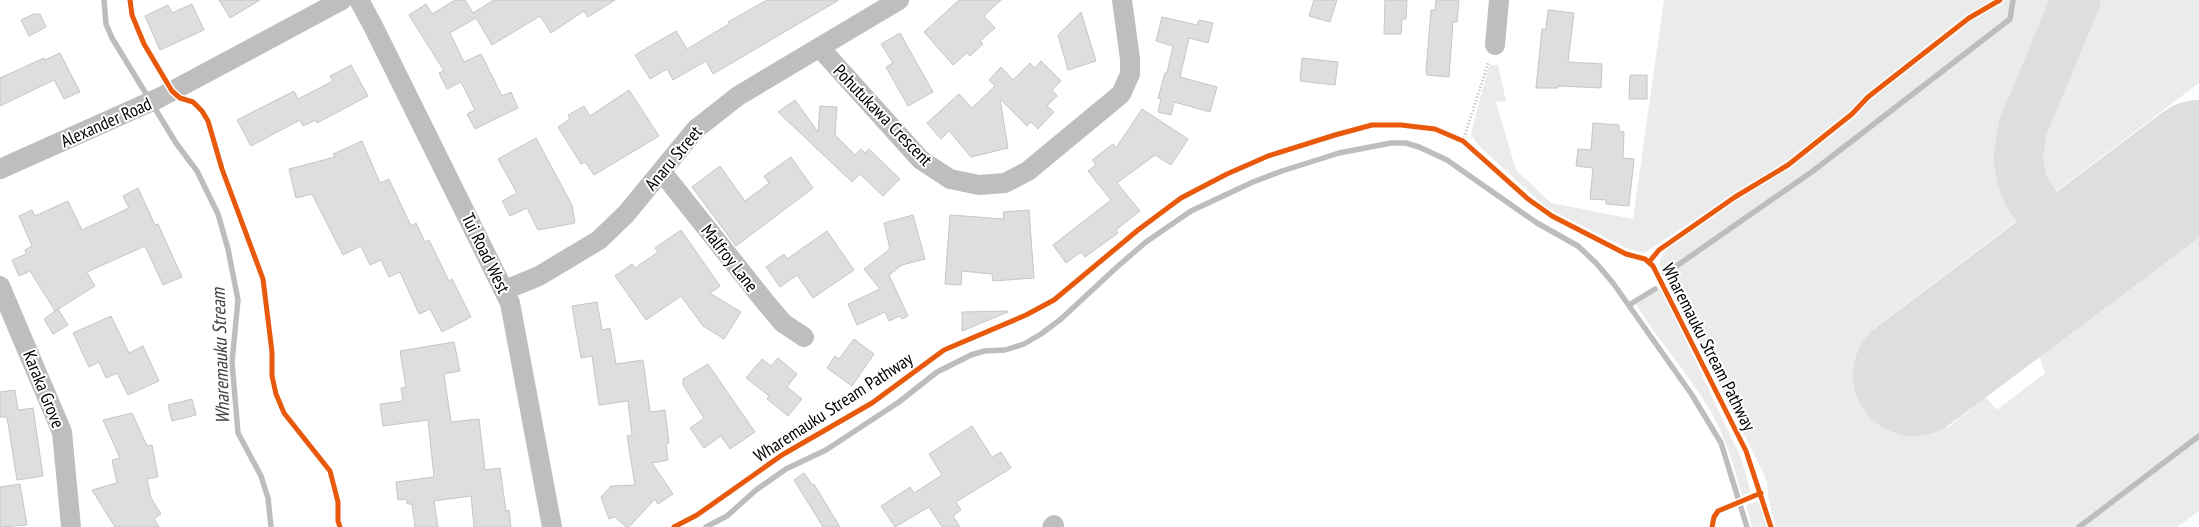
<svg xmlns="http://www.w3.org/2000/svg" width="2199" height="527" font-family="'PT Sans Narrow',sans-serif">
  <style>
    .green { fill: #ebebeb }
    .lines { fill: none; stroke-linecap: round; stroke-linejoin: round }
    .stream { stroke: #bdbdbd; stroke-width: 5.5 }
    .taxiway { stroke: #dedede; stroke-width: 49 }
    .runway { stroke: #dedede; stroke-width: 122 }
    .building { fill: #dedede; stroke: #c6c6c6 }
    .path { stroke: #b9b9b9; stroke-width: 3; stroke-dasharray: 1 2.5; stroke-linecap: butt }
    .minor { stroke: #bebebe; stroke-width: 20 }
    .cycleway-casing { stroke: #fff; stroke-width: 8 }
    .cycleway { stroke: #e8590c; stroke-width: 5 }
    .labels { text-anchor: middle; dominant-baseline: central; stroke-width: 4; stroke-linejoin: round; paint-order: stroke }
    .street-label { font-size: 18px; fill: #000; stroke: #fff }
    .water-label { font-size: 19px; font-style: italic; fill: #424242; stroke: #fff }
  </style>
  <rect width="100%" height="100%" fill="#fff"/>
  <g class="green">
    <path d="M1664,0H1996L1962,19L1888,76L1870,91L1843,120L1767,175L1750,183L1644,253L1626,248L1549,209L1540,202L1479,146L1471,135L1472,129L1488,70L1490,65H1498L1506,101L1496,102L1516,170L1551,203L1633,219Z"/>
    <path d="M2005,0H2199V83L1873,329L1947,428L1986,397L1997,410L2045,373L2039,356L2199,236V511L2177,527H1776L1768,497L1767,481L1672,287L1660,266V260L1668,247L1732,203L1791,165L1855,116L1886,85L1966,24Z"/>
    <path d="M1661,288L1741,458L1751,492L1742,496C1734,467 1726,438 1711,412C1689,374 1659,342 1636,304Z"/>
    <path d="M1757,501L1760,503L1768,527H1752L1746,505Z"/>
  </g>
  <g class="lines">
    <g class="stream">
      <path d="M104,0L106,24L112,38L176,143L197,171L218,214L228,249L238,300L232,362L238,433L261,476L268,498L271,527"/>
      <path d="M1665,274L1813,171L2010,19L2013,0"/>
      <path d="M1629,305L1655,289"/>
      <path d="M706,527L727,516L756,490L786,469L826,450L899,402L937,372L971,355L984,351L1005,350L1024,344L1041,334L1061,319L1117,267L1146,242L1191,211L1253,182L1282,171L1339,153L1391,143H1406L1419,147L1447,160L1537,223L1578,246L1596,263L1613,283L1692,395L1721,443L1747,527"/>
      <path d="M2079,527L2199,436"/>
    </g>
    <path class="taxiway" d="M2072,256L2027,193L2022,180L2018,158L2023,127L2076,0"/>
    <path class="runway" d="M1914,375L2199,161"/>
  </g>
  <g class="building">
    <path d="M219,0H260L230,18Z"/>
    <path d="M455,0H465L473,13L494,0H615L588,17L584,11L551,33L540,16L492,45L476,18L450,33L464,62L481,54L502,96L511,92L518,108L475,129L467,114L475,110L461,82L447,89L439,73L444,71L409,15L426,4L432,14Z"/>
    <path d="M767,0H839L713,74L706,61L673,80L667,69L650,79L635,55L676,31L687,49L729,24L728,22Z"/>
    <path d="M959,0H1001L984,16L995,28L980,41L983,44L970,56L967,53L953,65L924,32Z"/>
    <path d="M1314,0H1337L1330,22L1309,16Z"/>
    <path d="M1385,0H1407L1406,19H1402L1401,34H1384Z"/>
    <path d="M1436,0H1459L1457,22H1453L1449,77L1427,75L1426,71L1431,10H1435Z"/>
    <path d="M192,4L204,30L160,50L145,16L168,5L172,13Z"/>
    <path d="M1548,10L1574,13L1568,62L1602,64L1601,88L1558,86V88H1536L1542,29H1546Z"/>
    <path d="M1081,12L1096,61L1068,70L1058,35Z"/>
    <path d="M34,14H40L46,27L29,36L21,20Z"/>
    <path d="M1162,17L1197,25L1199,20L1213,23L1208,43L1189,38L1180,77L1217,87L1210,112L1174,102L1171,115L1158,112L1161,99L1158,98L1165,73H1167L1173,46L1156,41Z"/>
    <path d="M900,33L933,92L908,106L886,67L893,63L881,44Z"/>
    <path d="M60,53L80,92L64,99L54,80L0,106V78L44,58L45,60Z"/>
    <path d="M1302,58L1338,62L1335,85L1300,81Z"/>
    <path d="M1041,61L1061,81L1052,90L1057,96L1047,106L1054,112L1038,129L1031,122L1027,126L1000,99L1008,148L971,157L949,131L941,139L927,123L959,94L972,108L995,86L989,80L1001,67L1013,80L1030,63L1035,68Z"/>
    <path d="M351,65L368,96L317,123L316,120L303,126L300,120L251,146L237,120L294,91L298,99L333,81L330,76Z"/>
    <path d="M1630,75H1647V99H1629Z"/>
    <path d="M629,90L659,136L594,175L585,162L581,164L558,127L570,119L568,115L584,106L590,116Z"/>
    <path d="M795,100L818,132L820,106L837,107L835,135L855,155L861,149L865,153L869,149L900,179L883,196L860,174L852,182L778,112Z"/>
    <path d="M1142,109L1188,139L1171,165L1155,155L1117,183L1140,211L1116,230L1118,233L1085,257L1081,252L1066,263L1053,245L1111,200L1088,171L1096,165L1092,160L1113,144L1116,148Z"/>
    <path d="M1593,123L1619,125V131L1624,132L1623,158L1634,159L1629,206L1606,204V200L1590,199L1593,168L1576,166L1578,149L1591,150Z"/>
    <path d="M536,138L572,205L575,223L538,230L527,208L510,216L502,201L517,193L498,159Z"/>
    <path d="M362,141L380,183L389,179L411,226L416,223L425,242L429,240L449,281L452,279L471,317L442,332L430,309L419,314L400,272L389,277L381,260L370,265L361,246L343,255L312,194L296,198L289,169L335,157L333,154Z"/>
    <path d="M791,157L813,188L736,246L692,187L720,166L745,201L769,183L764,176Z"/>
    <path d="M138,188L155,225L158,224L182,277L163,285L145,246L87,272L95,286L55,311L30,271L19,276L12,260L26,254L25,250L32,246L19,216L32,210L35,216L68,201L82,230L129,208L123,196Z"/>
    <path d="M1029,210L1034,278L993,281L992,274L962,271L961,285L945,284L950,215L1004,219L1003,212Z"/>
    <path d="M913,215L925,259L902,265L889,275L908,316L902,319L900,316L889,321L885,312L857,325L848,304L880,289L864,269L890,249L884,223Z"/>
    <path d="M681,230L720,286L710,293L741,312L724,339L703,326L681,296L646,320L615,276L632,264L635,268L658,252L655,248Z"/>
    <path d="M827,231L854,270L813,298L797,275L780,287L766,267L784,254L787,259Z"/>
    <path d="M597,302L602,330L610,328L616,364L643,360L650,412L665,410L669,443L666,444L668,460L652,463L673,494L658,504L655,499L629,527H626L615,517L609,519L601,497L611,486L635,485L627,436L632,435L628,401L599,405L592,356L581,358L572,306Z"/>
    <path d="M58,309L68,325L53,334L44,319Z"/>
    <path d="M1007,311L1008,312L962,331V312Z"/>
    <path d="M111,316L129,353L143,346L159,381L128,395L117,373L106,378L99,362L89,367L73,333Z"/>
    <path d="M854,339L874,354L852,386L827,368L835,356L839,359Z"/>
    <path d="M454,342L460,371L444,374L451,422L479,419L485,470L500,468L506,511L509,510L511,527H474L471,496L434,501L438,527H415L412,504H407L406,499L398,500L396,482L434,477L428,420L383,426L380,404L403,401L401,388L406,387L400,351Z"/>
    <path d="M778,358L797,374L787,387L802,399L788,416L767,399L769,396L746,378L762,359L771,366Z"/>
    <path d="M708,364L755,432L730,449L721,436L704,448L690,428L704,418L683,385V379Z"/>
    <path d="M15,390L18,410L33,408L43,476L17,480L7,417H0V392Z"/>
    <path d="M192,399L196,415L172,421L168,405Z"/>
    <path d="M132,413L147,446L152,445L158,477L147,479L151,498L161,514L154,519L159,527H115L92,490L117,483L112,460L120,458L103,420Z"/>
    <path d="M972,426L992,457L1001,452L1011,468L956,502L961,510L953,516L960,527H942L929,507L895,527L881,506L910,487L914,493L942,475L929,454Z"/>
    <path d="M804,473L813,486L814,484L840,527H823L794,480Z"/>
    <path d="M20,484L27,525L0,527V487Z"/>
  </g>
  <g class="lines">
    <path class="path" d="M1463,141L1489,61"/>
    <g class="minor">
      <path d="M359,0L373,26L510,303L552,527"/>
      <path d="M1495,45L1499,0"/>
      <path d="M820,48L921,160L950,179L979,185L1005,183L1028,171L1121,94L1130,74V59L1122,0"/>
      <path d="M0,169L159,98L342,0"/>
      <path d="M662,172L766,303L783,323L804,337"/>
      <path d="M0,286L62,432L71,527"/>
      <path d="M505,290L539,276L599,240L626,214L696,129L738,96L899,0"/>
      <path d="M1052,527L1054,525"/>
    </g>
    <defs>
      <g id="cycleway">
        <path d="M130,0L132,15L144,44L172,91L180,98L193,102L202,111L208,121L222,169L263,279L272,352V376L276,394L284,413L330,471L338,502V521L340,527"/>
        <path d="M1649,262L1659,250L1735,197L1788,165L1852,114L1868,97L1969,18L2000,0"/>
        <path d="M674,527L697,515L782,455L872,403L944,350L1026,315L1054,300L1138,230L1181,198L1227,174L1268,156L1335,135L1372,125H1401L1435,129L1463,141L1528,199L1552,216L1626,254L1645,259L1653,266L1746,451L1771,527"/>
        <path d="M1712,527L1714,517L1718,511L1761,493"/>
      </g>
    </defs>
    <use href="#cycleway" class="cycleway-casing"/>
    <use href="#cycleway" class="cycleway"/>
  </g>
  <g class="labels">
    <g class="street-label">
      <text transform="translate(883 115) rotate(46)">Pohutukawa Crescent</text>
      <text transform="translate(106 122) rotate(-24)">Alexander Road</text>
      <text transform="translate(673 158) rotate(-50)">Anaru Street</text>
      <text transform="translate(486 253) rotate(64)">Tui Road West</text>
      <text transform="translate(730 258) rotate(52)">Malfroy Lane</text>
      <text transform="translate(1709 347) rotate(63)">Wharemauku Stream Pathway</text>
      <text transform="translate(44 389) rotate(68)">Karaka Grove</text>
      <text transform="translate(833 407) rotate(-33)">Wharemauku Stream Pathway</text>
    </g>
    <g class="water-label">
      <text transform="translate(220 356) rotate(-92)">Wharemauku Stream</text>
    </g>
  </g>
</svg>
